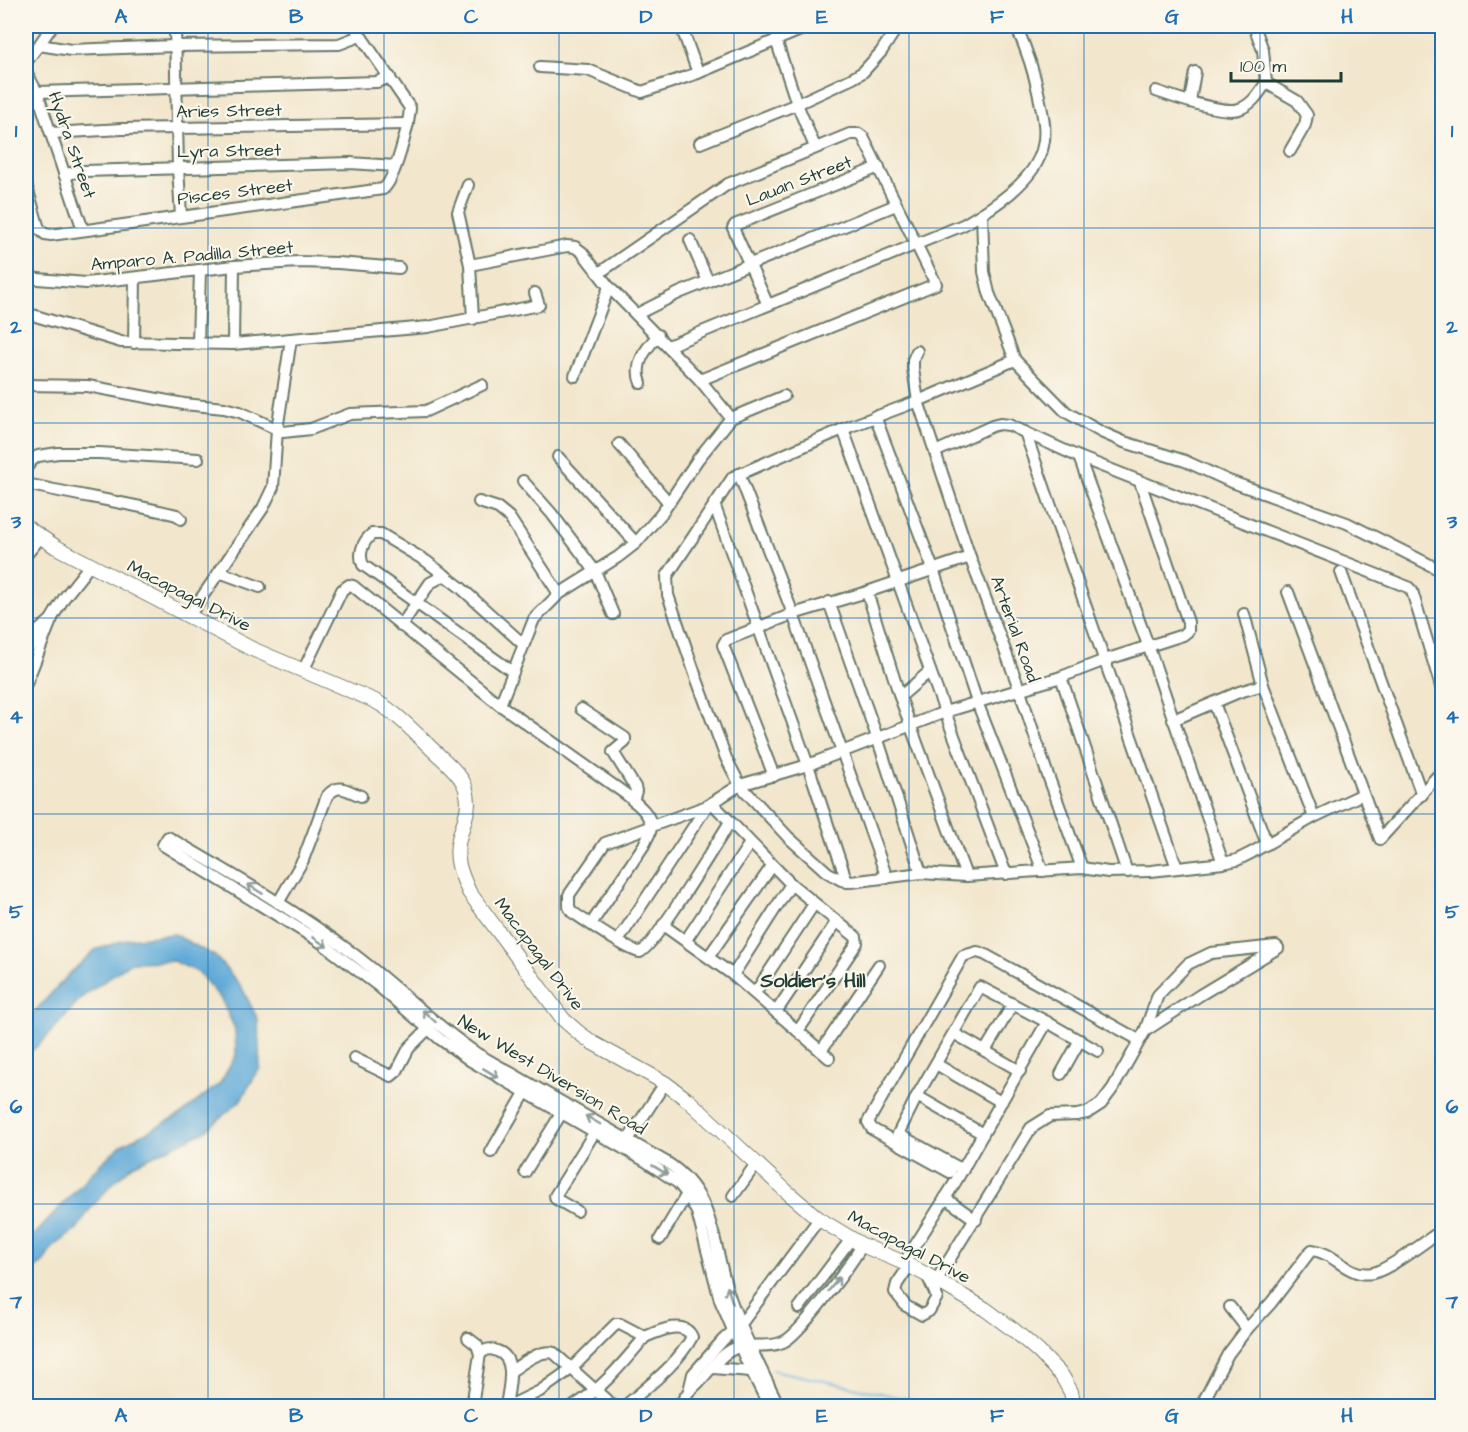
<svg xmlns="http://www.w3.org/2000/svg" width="1468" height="1432" font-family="'Architects Daughter',sans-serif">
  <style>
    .water { fill: #60aad8; stroke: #407486; stroke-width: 1.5 }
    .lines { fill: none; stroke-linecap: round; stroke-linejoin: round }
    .stream { stroke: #60aad8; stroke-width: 2 }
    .minor-casing { stroke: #697869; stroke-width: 14 }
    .major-casing { stroke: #697869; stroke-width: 16 }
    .minor { stroke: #fff; stroke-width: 10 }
    .major { stroke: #fff; stroke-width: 14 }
    .oneway { stroke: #8f9e9a }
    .grid { fill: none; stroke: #1f6fb2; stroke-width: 1.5; stroke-opacity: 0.55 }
    .labels { text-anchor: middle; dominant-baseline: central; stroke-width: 4.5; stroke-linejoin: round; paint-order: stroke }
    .street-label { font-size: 18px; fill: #1f3d34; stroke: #fbf7ec }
    .neighbourhood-label { font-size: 20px; font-weight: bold; fill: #1f3d34; stroke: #fbf7ec }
    .neatline { fill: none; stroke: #1f6fb2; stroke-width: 2 }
    .grid-label { font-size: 20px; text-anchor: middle; font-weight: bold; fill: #1f6fb2 }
  </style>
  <rect width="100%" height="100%" fill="#fbf7ec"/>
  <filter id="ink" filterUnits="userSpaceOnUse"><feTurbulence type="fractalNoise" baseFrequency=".0167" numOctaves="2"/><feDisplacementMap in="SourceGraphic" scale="12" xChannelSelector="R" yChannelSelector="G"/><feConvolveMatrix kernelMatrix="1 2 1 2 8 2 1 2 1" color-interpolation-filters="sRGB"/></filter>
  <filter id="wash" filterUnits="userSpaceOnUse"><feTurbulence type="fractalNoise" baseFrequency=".008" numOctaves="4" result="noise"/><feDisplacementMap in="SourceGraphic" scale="24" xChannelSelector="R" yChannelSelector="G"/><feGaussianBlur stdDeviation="1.35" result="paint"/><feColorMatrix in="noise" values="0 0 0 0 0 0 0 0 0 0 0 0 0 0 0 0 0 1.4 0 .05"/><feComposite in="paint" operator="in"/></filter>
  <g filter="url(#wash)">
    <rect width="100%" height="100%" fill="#f2e6cc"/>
    <path class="water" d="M174,934L215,956L241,986L258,1020L260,1068L240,1101L205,1131L133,1165L113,1183L90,1209L77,1229L52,1248L43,1263L26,1274V1244L98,1166L121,1145L180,1115L220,1083L236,1055L235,1029L221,999L198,972L173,961L131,962L81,998L46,1038L26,1056V1021L69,974L95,950L128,939Z"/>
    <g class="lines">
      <path class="stream" d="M773,1370L941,1406"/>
    </g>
  </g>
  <g filter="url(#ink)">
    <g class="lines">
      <defs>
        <g id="minor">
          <path d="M175,26L178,168L181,216"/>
          <path d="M681,26L698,73"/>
          <path d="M776,40L797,104L815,147"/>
          <path d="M39,45L71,50L174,46L339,44L360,36"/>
          <path d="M26,62L39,45L52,26"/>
          <path d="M540,67L588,70L642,92L698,73L810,26"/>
          <path d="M26,72L37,92L83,230"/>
          <path d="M1266,83L1297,101L1307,115L1305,125L1290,151"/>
          <path d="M1156,91C1173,97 1223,114 1239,109C1252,105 1259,93 1266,83L1263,50L1254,26"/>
          <path d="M37,92L377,82L390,77"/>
          <path d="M1190,101L1195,72"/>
          <path d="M51,133L122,129L408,124"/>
          <path d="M700,143L797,104L853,78L863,72L881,52L898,26"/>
          <path d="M64,174L85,171L350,163L395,166"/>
          <path d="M26,184L39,229L45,234L51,235L383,189C395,181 409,123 410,108L354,26"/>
          <path d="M468,185L458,212L470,265L473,319"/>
          <path d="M982,214L984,272L989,293L1015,360L918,401L843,429L733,477L667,576L668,595L696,677L726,758L740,785L788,837L827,872L841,880L851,882L921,873L966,876L1082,868L1108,872L1151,871L1223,863L1237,860L1251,853L1314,817L1363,794"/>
          <path d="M690,240L708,281"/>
          <path d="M470,265L567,246L575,247L582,252L609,287L700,380L731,418"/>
          <path d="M599,273L728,184L850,134H859L863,137L936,284L700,380"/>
          <path d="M26,278L86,283L234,266L298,262L338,263L399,268"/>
          <path d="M768,305L733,228L735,225L879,167"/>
          <path d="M26,313L121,342L233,344L428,327L539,305L535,293"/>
          <path d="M637,314L679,293L896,205"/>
          <path d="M134,343L135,278"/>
          <path d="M198,344L200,270"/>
          <path d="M233,344L234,266"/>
          <path d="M668,346L963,225C991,209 1036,181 1043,146C1047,129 1042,112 1039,96C1034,71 1026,48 1016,26"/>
          <path d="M917,351L913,360V369L918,401L970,557L1019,688L1046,770L1082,868"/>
          <path d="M1015,360L1066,412L1101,432L1124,442L1185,461L1229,481L1347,523L1442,571"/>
          <path d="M575,376L609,287"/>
          <path d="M641,383C633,364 646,349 658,335"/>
          <path d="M26,385L88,386L184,404L224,408L240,412L283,432L311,429L350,414L426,411L482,385"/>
          <path d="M875,416L933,569L977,702L1043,871"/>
          <path d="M843,429L945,712L1006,874"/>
          <path d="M1025,432L1177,868"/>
          <path d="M619,444L669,503"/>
          <path d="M935,452L992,426L1000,424L1009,425L1079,457L1408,587L1412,591L1442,690"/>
          <path d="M558,457L636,543"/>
          <path d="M1079,457L1148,645L1223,863"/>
          <path d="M26,468L32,460L38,456L58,453H99L198,459"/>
          <path d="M739,474L793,614L887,878"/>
          <path d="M523,481L552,514L595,571L613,614"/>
          <path d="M26,484C76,495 127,503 177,515L181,519"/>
          <path d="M479,502L498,508L509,517L559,594"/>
          <path d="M714,504L808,765L847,882"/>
          <path d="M26,555L40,538"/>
          <path d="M219,572L260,587"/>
          <path d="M1341,572L1422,795"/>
          <path d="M867,592L900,697L966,876"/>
          <path d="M1288,592L1380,839L1442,771"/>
          <path d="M829,602L877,737L921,873"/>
          <path d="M1244,614L1263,685L1314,817"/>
          <path d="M189,616L263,508L273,487L277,430L291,339"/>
          <path d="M401,626L430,583L445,575"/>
          <path d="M26,654L39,630L52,619"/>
          <path d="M303,671L342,590L349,585L353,586L500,705L627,795C636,803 650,813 651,826C652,832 646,839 644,845L591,924"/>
          <path d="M513,672L363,565C358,554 363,541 372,534H381L426,561L460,587L523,644"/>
          <path d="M1061,677L1127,872"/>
          <path d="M26,684L52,618L64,598L90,565"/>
          <path d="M900,697L930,671"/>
          <path d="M1214,703L1267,844"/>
          <path d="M500,705L534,619L559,594L618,557L636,543L662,513L698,459L731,418L784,396"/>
          <path d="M581,709L625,738V742L613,752L635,787L636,791L633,801"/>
          <path d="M1173,720L1239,692L1263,685"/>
          <path d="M774,776L723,645L726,640L793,614L867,592L970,557"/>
          <path d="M712,803L791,884L856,937L857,943L798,1031"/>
          <path d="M730,822C718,840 653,949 640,952C634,954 581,918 572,912L569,907V895L605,843L707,806L740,785L808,765L945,712L1061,677L1105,660L1183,635L1188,631V622L1140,482"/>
          <path d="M278,903L303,860L327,796C339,782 347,791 361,796"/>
          <path d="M663,925L733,975L829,1058"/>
          <path d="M686,940L750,843"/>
          <path d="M618,941L707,806"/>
          <path d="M709,956L772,866"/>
          <path d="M733,975L791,884"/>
          <path d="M755,993L814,904"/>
          <path d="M776,1012L837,921"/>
          <path d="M1145,1031L1200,995L1278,948"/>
          <path d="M955,1034L1020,1071"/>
          <path d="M821,1051L879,965"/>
          <path d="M985,1051L1013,1004"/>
          <path d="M354,1058L391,1076L397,1071L409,1048L429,1028"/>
          <path d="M936,1064L1001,1102"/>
          <path d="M1061,1074L1080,1040"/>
          <path d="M917,1096L983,1134"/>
          <path d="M624,1146L665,1083"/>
          <path d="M491,1152L525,1093"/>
          <path d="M963,1170L898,1134L917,1096L980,987L1047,1022L1098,1051"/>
          <path d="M525,1172L561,1114"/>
          <path d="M950,1172L872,1129L868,1122L963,956L977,952L984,954L1139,1040"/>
          <path d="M733,1196L756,1164"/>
          <path d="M945,1198L976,1220"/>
          <path d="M577,1211L556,1199L555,1196L594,1133"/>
          <path d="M660,1239L687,1194"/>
          <path d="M904,1263L956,1181L1047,1022"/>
          <path d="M909,1266L897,1284L895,1292L906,1306L922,1315L929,1311L937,1297L927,1275"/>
          <path d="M936,1281L1031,1128L1050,1116L1077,1115L1087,1113L1101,1104L1113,1088L1145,1031L1158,995L1188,964L1211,953L1276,946L1278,948"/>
          <path d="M1230,1307L1247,1329"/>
          <path d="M799,1308L851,1239"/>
          <path d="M468,1338L477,1345L480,1354L472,1406"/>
          <path d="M480,1354C486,1349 489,1348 497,1351C518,1358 508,1390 506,1406"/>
          <path d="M713,1368L751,1371"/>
          <path d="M511,1371C522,1364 540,1349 554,1353L613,1406"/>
          <path d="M689,1391C705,1379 714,1361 728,1352C745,1340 766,1350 783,1342C799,1336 852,1263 862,1245"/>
          <path d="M509,1406L540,1391L571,1369L616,1324H620L645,1337C659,1331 684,1319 692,1337C677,1365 648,1386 625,1406"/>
          <path d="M574,1406C603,1388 623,1363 645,1337"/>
          <path d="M679,1406L689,1391L693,1374L723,1340L741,1324L819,1219"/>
          <path d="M769,1406L745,1358L720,1300L697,1212L687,1194L678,1183L647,1162L471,1061L440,1039L377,985L319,941L163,845L168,837C230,873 293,909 351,952C394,984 432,1023 476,1053L666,1162C717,1194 712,1247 730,1298C743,1335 762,1371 779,1406"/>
          <path d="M1201,1406L1228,1354L1247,1329L1271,1303L1309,1253L1312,1250C1329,1252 1339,1265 1354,1271C1360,1274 1367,1274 1373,1273C1390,1269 1426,1241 1442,1230"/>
        </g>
        <path id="major" d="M26,527L56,547L252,649L375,701C397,713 413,731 431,748C442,759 455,768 463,782C466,788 468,796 468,804C467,816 462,827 459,839C454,859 461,874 469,892L563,1019L579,1033L593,1043L665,1083L689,1101L786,1191L819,1219L862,1245L904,1263L927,1275L985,1309L1015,1331L1039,1352L1062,1376L1071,1392L1074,1406"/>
      </defs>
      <use href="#minor" class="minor-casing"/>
      <use href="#major" class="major-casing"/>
      <use href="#minor" class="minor"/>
      <use href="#major" class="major"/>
    </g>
    <defs><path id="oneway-shaft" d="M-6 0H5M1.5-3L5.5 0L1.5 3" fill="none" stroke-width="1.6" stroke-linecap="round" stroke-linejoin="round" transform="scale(1.5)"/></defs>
    <g class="oneway">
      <use href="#oneway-shaft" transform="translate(255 889) rotate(-148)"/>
      <use href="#oneway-shaft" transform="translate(320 942) rotate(34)"/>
      <use href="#oneway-shaft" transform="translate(429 1016) rotate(-138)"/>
      <use href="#oneway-shaft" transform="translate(491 1073) rotate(31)"/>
      <use href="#oneway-shaft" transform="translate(593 1120) rotate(-150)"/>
      <use href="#oneway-shaft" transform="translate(660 1170) rotate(31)"/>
      <use href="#oneway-shaft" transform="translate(834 1284) rotate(-52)"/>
      <use href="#oneway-shaft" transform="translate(730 1295) rotate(-108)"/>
    </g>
  </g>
  <path class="grid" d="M208,26V1406M384,26V1406M559,26V1406M734,26V1406M909,26V1406M1084,26V1406M1260,26V1406M26,228H1442M26,423H1442M26,618H1442M26,814H1442M26,1009H1442M26,1204H1442"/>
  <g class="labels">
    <g class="street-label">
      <text transform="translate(229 111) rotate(-1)">Aries Street</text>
      <text transform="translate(72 145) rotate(71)">Hydra Street</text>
      <text transform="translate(229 151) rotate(-1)">Lyra Street</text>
      <text transform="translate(799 181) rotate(-21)">Lauan Street</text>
      <text transform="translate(235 192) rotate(-7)">Pisces Street</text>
      <text transform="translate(192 256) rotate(-5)">Amparo A. Padilla Street</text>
      <text transform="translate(189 596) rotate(27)">Macapagal Drive</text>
      <text transform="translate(1015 629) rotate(70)">Arterial Road</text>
      <text transform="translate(539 954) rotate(53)">Macapagal Drive</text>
      <text transform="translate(552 1075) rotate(31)">New West Diversion Road</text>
      <text transform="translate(909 1247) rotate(28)">Macapagal Drive</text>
    </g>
    <g class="neighbourhood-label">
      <text x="813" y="981">Soldier's Hill</text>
    </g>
  </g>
  <rect width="1468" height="1432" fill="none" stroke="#fbf7ec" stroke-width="66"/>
  <path d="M1231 72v9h110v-9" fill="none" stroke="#1f3d34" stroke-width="3"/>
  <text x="1240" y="72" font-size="18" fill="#1f3d34" stroke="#fbf7ec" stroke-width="4.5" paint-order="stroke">100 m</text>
  <rect x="33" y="33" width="1402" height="1366" class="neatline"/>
  <g class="grid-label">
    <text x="121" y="23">A</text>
    <text x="296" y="23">B</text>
    <text x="471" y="23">C</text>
    <text x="646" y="23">D</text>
    <text x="822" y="23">E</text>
    <text x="997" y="23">F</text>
    <text x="1172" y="23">G</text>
    <text x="1347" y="23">H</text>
    <text x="16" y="137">1</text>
    <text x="1452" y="137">1</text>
    <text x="16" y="333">2</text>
    <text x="1452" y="333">2</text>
    <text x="16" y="528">3</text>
    <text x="1452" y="528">3</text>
    <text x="16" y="723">4</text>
    <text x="1452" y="723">4</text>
    <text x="16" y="918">5</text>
    <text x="1452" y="918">5</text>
    <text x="16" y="1113">6</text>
    <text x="1452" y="1113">6</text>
    <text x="16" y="1308">7</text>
    <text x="1452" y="1308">7</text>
    <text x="121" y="1422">A</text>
    <text x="296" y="1422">B</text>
    <text x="471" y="1422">C</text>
    <text x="646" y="1422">D</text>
    <text x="822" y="1422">E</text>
    <text x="997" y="1422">F</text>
    <text x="1172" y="1422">G</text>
    <text x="1347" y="1422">H</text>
  </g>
</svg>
